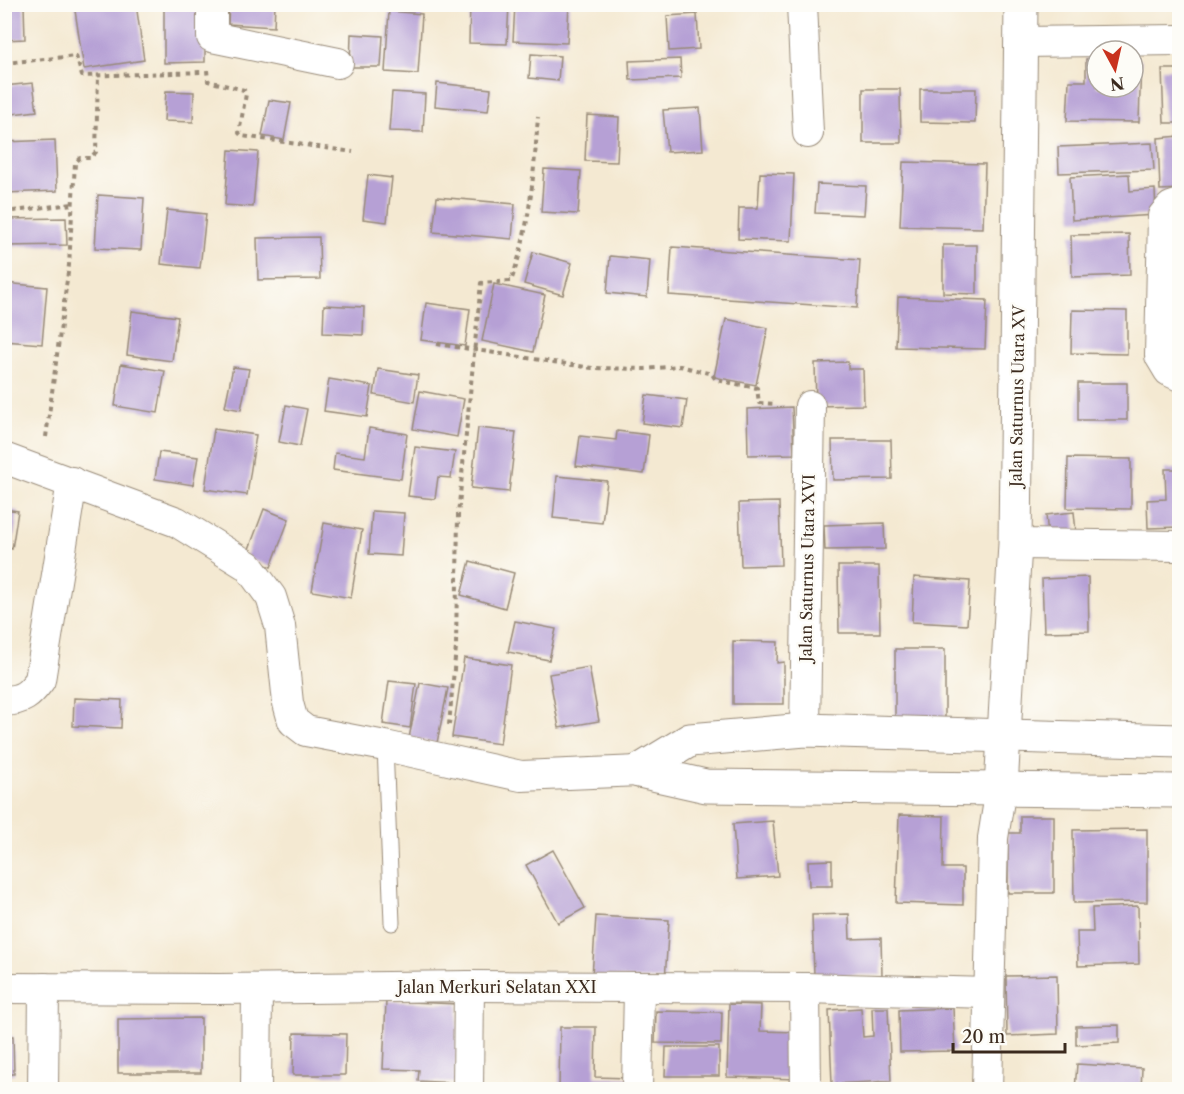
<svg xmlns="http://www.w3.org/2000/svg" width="1184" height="1094" font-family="'Libre Caslon Text',serif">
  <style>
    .building { fill: #b6a0d5 }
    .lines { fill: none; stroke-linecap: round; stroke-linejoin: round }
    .lane-casing { stroke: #988a78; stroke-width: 17 }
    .street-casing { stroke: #988a78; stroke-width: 32 }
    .secondary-casing { stroke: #988a78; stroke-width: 35 }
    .path { stroke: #988a78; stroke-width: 4; stroke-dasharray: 4.5 4.5; stroke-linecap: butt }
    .lane { stroke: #fff; stroke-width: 15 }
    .street { stroke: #fff; stroke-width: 30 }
    .secondary { stroke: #fff; stroke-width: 33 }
    .labels { text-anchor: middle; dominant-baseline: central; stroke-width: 5; stroke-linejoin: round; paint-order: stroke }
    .street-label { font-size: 16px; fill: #3b2a1e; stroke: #fdfcf7 }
  </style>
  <rect width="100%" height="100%" fill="#fdfcf7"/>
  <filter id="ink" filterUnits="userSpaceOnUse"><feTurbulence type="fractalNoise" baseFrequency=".0167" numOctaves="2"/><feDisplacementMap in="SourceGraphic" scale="12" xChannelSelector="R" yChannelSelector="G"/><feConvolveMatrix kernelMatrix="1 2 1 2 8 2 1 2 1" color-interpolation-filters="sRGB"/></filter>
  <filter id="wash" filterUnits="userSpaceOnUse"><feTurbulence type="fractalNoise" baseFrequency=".008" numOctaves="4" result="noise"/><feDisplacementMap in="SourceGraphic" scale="24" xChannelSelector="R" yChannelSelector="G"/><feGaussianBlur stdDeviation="1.35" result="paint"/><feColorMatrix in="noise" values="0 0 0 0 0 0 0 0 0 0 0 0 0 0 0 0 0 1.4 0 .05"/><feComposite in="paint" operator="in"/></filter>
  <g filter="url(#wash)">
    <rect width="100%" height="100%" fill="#f4e9d2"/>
    <g id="blocks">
      <g class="building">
        <path d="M74,4H136L144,60L84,69Z"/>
        <path d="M229,4H275L274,27L228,24Z"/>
        <path d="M342,4H376V9L342,7Z"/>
        <path d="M470,4H509L507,44L469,43Z"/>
        <path d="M515,4H569L567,43L513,41Z"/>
        <path d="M915,4H973V9Z"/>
        <path d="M24,5L25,39L4,40V6Z"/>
        <path d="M164,6H205V62L164,63Z"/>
        <path d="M389,11L422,14L418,74L385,72Z"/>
        <path d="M697,14L699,49L669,51L667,16Z"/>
        <path d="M351,34L383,36L381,67H350Z"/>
        <path d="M531,54L560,56L558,81L529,78Z"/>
        <path d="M680,59L681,78L630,80L629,61Z"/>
        <path d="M1086,59H1097V87H1133V59L1141,60L1139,122L1067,121L1069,81H1086Z"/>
        <path d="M1162,69H1180V123H1164Z"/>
        <path d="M33,83L37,111L4,115V86Z"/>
        <path d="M437,83L491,89L488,111L435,106Z"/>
        <path d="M863,89H900L901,143H863Z"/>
        <path d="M920,89H976L975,123L920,122Z"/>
        <path d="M166,91L194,92L193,122L164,121Z"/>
        <path d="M392,92L425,94L423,132L389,131Z"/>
        <path d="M269,100L291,103L284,140L262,136Z"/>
        <path d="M700,108L703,150L667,152L663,110Z"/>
        <path d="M587,115L619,117L617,162L585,161Z"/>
        <path d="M1180,136V189L1160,190L1158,138Z"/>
        <path d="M55,140L57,191L4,193V142Z"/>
        <path d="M1152,143L1154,170L1059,173L1058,147Z"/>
        <path d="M229,150L258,152L253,207L225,205Z"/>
        <path d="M903,162L985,164L983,228L900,226Z"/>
        <path d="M544,169L581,171L578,214L541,212Z"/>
        <path d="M760,173L794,174L791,241L738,239L739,208H758Z"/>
        <path d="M1129,174L1130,191L1155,189L1156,215L1072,220L1070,177Z"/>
        <path d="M368,175L392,178L387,222L363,219Z"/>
        <path d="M817,184L866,186L864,215L815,213Z"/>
        <path d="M98,195L144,198L141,250L95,248Z"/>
        <path d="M437,197L515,204L512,239L433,232Z"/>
        <path d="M167,210L206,214L200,268L161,264Z"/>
        <path d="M66,218L67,245L4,246V219Z"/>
        <path d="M1129,234L1130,275L1072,277L1071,235Z"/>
        <path d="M319,237L320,279L258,280L257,238Z"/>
        <path d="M943,245H977V294L943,293Z"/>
        <path d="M672,247L860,260L857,308L669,295Z"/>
        <path d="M533,252L572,263L563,295L524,284Z"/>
        <path d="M610,256L650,260L647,297L607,293Z"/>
        <path d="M4,283L47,287L42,344L4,341Z"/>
        <path d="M494,284L545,295L533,352L482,341Z"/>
        <path d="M898,297L987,300L985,349L896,347Z"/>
        <path d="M426,303L470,309L465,346L421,340Z"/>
        <path d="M324,305L364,307L363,335L323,333Z"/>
        <path d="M1072,310L1127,311V354L1071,353Z"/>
        <path d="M132,311L178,317L172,361L127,355Z"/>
        <path d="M726,319L768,328L756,385L714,377Z"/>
        <path d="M848,362V369H863L864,405L816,406L815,363Z"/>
        <path d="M121,364L165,371L158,413L115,406Z"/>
        <path d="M233,367L249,369L241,410L225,407Z"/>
        <path d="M378,369L418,375L414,402L374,395Z"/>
        <path d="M329,379L372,386L367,417L324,411Z"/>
        <rect x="1078" y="383" width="49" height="37"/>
        <path d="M420,391L464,399L457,437L413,429Z"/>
        <path d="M646,395L687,400L683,428L642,423Z"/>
        <path d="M286,405L307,409L300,446L279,442Z"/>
        <path d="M792,407L794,454L748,455L747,409Z"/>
        <path d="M369,428L407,434L401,479L333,470L335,453L365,457Z"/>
        <path d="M478,428L516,432L509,492L471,488Z"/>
        <path d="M214,429L256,435L247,495L205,489Z"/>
        <path d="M617,431L649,435L644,474L576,466L580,436L616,440Z"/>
        <path d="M832,440H891L892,479L833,480Z"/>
        <path d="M415,447L455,452L451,478L438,477L435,499L408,496Z"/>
        <path d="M159,452L198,457L193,485L155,479Z"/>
        <path d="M1068,458L1131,459V509L1067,508Z"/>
        <path d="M1165,469H1180V527L1148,528L1147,500L1166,499Z"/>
        <path d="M557,476L607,481L602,523L553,518Z"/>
        <path d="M779,502L781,565L741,566L739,503Z"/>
        <path d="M4,509L18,511L12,549L4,547Z"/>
        <path d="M264,509L289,519L271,567L246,557Z"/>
        <path d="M372,511L404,513L401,556L369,554Z"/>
        <path d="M1074,512L1076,532L1048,536L1046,515Z"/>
        <path d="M324,523L362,530L351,598L312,591Z"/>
        <path d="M884,523L885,549L825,550L824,525Z"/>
        <path d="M470,561L514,573L505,608L461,595Z"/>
        <path d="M838,566H879L880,633H839Z"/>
        <path d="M914,577L970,581L967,625L912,622Z"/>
        <path d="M1088,577L1089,631L1044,632L1042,579Z"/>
        <path d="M515,621L556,629L549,660L508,652Z"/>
        <path d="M733,641L778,642L777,663L784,662V704H733Z"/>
        <path d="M895,649H945V718L895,719Z"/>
        <path d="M464,658L511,665L500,744L452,737Z"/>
        <path d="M589,667L599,721L559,728L549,674Z"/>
        <path d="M389,681L416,684L410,728L383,724Z"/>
        <path d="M420,683L448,688L437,743L409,738Z"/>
        <path d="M74,698L122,700L121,728L73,726Z"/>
        <path d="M899,815L944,816L943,868H963V905L896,903Z"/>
        <path d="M1020,816H1054V893H1008V833H1020Z"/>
        <path d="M773,821L778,876L737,879L733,824Z"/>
        <path d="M1147,829V902L1074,903L1073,830Z"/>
        <path d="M553,850L585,908L558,923L526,865Z"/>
        <path d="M832,860V886H809L808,861Z"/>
        <path d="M1138,906L1139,964L1078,966L1077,932H1093L1092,908Z"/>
        <path d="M849,914L850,939L881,938L882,975H814L812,915Z"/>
        <path d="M596,916L669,920L665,980L592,976Z"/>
        <path d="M1057,975L1058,1034L1007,1036L1006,976Z"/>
        <path d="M386,1001L458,1004L455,1083L418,1081L419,1070L383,1069Z"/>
        <path d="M729,1004L761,1005L760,1031L798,1032L797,1079L727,1077Z"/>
        <path d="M861,1008L863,1037L873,1036L872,1008H888L891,1081L832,1084L829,1010Z"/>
        <path d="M953,1008L955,1051L900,1052L899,1010Z"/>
        <path d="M656,1011L722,1012L721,1044L655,1043Z"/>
        <path d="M201,1018V1073H118V1019Z"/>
        <path d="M1119,1025V1043L1076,1045V1026Z"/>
        <path d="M560,1027H596L595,1077L629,1078L628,1090H559Z"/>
        <path d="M294,1033L346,1034L345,1075H293Z"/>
        <path d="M4,1036H13L14,1074H4Z"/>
        <path d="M666,1047H719V1076H665Z"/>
        <path d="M1077,1064L1142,1068L1141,1090H1075Z"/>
      </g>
    </g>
  </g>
  <g filter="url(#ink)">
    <use href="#blocks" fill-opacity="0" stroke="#988a78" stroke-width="1.5"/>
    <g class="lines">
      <defs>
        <path id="lane" d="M385,746L392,923"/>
        <g id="street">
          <path d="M212,4V37L338,63"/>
          <path d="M802,4L808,133"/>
          <path d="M1022,42L1180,40"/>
          <path d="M1180,204L1171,207L1163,216L1160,356L1169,371L1180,376"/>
          <path d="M4,458L177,522L248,566L271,597L280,626L288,703L293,721L306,731L385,746L521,776L639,771"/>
          <path d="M1015,544L1180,546"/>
          <path d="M4,701C23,700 29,695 40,680L72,482"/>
          <path d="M805,730L810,406"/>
          <path d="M4,988L219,989L469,986L805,988L989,993"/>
          <path d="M805,988L806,1090"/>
          <path d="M43,1090L44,988"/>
          <path d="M256,1090L257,989"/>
          <path d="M468,1090L469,986"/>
          <path d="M637,1090L639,988"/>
          <path d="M987,1090L993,838L1001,788"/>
        </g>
        <g id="secondary">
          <path d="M639,771L690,740L805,730L1180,741"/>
          <path d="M639,771L706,786L1180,791"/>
          <path d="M1001,788L1015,544L1021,4"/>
        </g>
      </defs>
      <use href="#lane" class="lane-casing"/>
      <use href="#street" class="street-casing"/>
      <use href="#secondary" class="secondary-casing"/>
      <g class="path">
        <path d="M4,63L76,56L82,76L203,72"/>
        <path d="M207,70L208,81L244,90L246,94L239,133L242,136L353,152"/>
        <path d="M4,212L73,204"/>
        <path d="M437,344L592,368L645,369L680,366L712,374L716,380L757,388L759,403L776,404"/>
        <path d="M46,437L69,265L75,163L80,158H90L96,152L98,76"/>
        <path d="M449,725L456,647L458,515L481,283L511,281C530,230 534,172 538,117"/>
      </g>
      <use href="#lane" class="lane"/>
      <use href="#street" class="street"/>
      <use href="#secondary" class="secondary"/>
    </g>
  </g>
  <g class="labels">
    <g class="street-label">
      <text transform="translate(1017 396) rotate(-89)">Jalan Saturnus Utara XV</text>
      <text transform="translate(807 568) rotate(-89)">Jalan Saturnus Utara XVI</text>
      <text x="497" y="987">Jalan Merkuri Selatan XXI</text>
    </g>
  </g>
  <rect width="1184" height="1094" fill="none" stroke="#fdfcf7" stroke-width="24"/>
  <g transform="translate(1115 69) rotate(172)"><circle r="28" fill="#fdfcf7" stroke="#afa8a0" stroke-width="1.5"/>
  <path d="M0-4.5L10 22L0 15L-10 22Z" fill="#c8321e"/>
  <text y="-9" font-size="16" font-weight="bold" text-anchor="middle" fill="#3b2a1e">N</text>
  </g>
  <path d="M953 1043v9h112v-9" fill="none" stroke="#3b2a1e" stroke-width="3"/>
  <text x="962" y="1043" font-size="18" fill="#3b2a1e" stroke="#fdfcf7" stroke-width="4.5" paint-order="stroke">20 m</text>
</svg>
